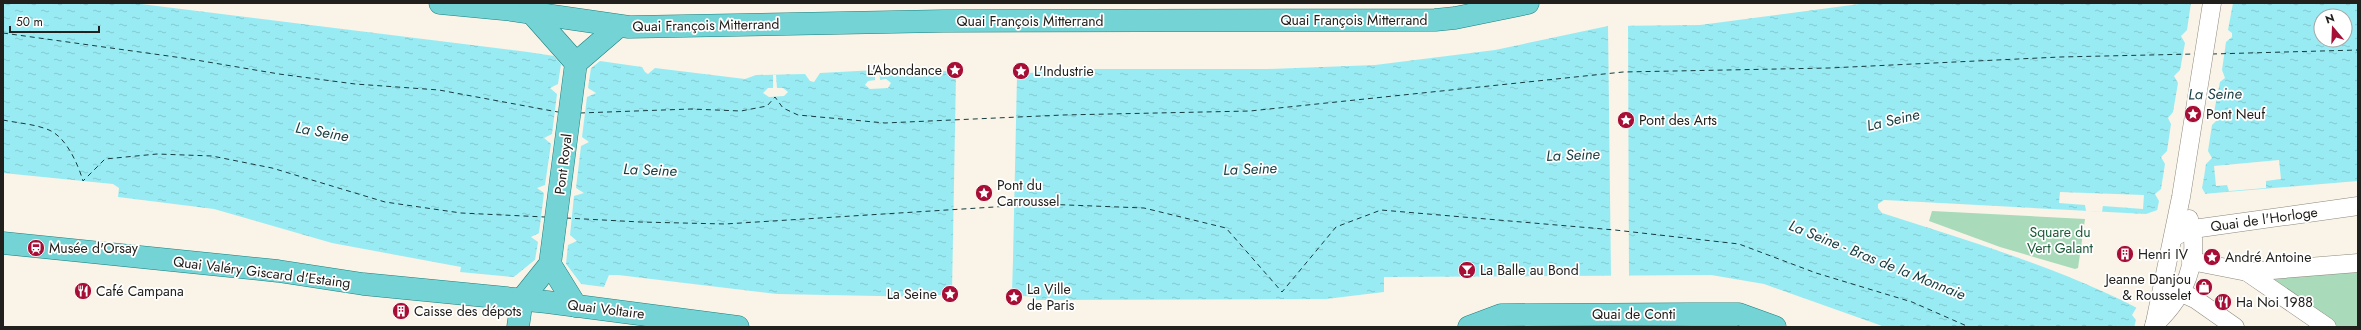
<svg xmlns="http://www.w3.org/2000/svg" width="2361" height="330" font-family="Jost,sans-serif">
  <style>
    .park { fill: #a9daba }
    .water { fill: url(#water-ripples); fill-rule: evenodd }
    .pier { fill: #f9f4e7 }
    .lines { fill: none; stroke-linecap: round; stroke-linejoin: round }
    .ferry { stroke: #153c40; stroke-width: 1; stroke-dasharray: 5 4; stroke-linecap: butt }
    .minor-casing { stroke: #8d887d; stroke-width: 19 }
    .major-casing { stroke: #1c8181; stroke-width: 23 }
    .minor { stroke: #fff; stroke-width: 18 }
    .major { stroke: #74d3d4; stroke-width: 22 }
    .labels { text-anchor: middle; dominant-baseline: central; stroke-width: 3.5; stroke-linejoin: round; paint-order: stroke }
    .street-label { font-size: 14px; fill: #22201c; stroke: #fff }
    .poi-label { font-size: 14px; fill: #22201c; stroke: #fff; text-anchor: start }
    .park-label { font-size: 14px; fill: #185a37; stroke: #fff }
    .water-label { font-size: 15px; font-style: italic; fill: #153c40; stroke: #fff }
  </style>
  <defs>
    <pattern id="water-ripples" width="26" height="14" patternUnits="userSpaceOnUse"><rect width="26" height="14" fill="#99ebf3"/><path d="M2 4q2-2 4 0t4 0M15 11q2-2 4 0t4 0" fill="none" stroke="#84c9d0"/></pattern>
  </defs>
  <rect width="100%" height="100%" fill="#f9f4e7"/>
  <g class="park">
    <path d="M1932,211L2085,219L2078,268L2075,269L2000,247L1929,221Z"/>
    <path d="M2358,269V327H2339L2272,282V277Z"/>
  </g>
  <path class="water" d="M3,3H133L528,52L554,56L561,64L591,68L600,61L642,67L645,72L648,74L655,68L745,79L756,75L805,74L810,81L814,82L820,73L932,67L933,70L950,71V74L1017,76L1023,73L1041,72V69H1268L1375,65L1495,50L1608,26L1700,25L1867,3H2358V181L2203,194L2146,214L1884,200L1878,204V208L1882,213C1981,245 2082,274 2172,327H1885L1764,284L1711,275L1384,277V292L1326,299L1036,300V297L1018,296V293L946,291V295H928V297L777,294L618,275H609L604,287L581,284L566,264L535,260L514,277L460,272L461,267L332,243L214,209L118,197L119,188L113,184L3,173ZM2321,16H2345V40H2321Z"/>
  <g class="pier">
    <path d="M2191,3H2233L2228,30L2232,33V37L2226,42L2222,70L2225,78L2220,82L2214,112L2218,119L2212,125L2208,151L2212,158L2206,164L2204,177L2202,188L2206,195L2157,211L2159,201L2155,194L2161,189L2165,164L2161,157L2167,151L2171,124L2168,118L2173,112L2178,83L2174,76L2180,70L2185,43L2181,36L2187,30Z"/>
    <path d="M1628,23L1629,278H1611L1608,24Z"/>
    <path d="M552,54L562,62L590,66L599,59H602L591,68L588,88L596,93L587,97L582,137L589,142L581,146L576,188L584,193L574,196L570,235L577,241L568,245L566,264L581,284H578L565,266L536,262L518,277H514L535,260L538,242L531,237L539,233L544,193L537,188L545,185L551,144L544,138L552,134L557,94L550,88L558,84L561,64Z"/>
    <path d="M933,65L934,68L951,69L952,72L957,73L1017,74L1022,71L1039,70L1041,67V72L1023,73V75L1017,76L1013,260L1012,292L1018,293L1019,296L1036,297V302L1034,299L1018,298L1016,295L1012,294L948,293L947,297H930L928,299V295H946V291H952L956,75L950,74V71L933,70Z"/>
    <path d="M875,68H879L880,80L886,79L891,83L888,88L870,89L865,85L868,81L875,80Z"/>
    <path d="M773,75H776L777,88H783L788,92L784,96L769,97L763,93L768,88H773Z"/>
    <path d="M2279,160L2281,179L2266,181V188L2229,191L2227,185L2216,186L2214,166Z"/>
    <path d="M2060,192L2144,195L2143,209L2103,206L2102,212L2086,211L2085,205L2059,203Z"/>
    <path d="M2138,305L2173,325L2174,327H2134L2136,320L2132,315Z"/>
  </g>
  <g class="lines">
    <g class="ferry">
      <path d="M3,33L190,59L279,74L355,84L439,90L558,112"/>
      <path d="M2212,54L2358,50"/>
      <path d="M580,113L691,109L741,111L767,106L775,97L783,108L798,115L885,123L1063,115L1250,111L1623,72L1829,68L2060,57L2195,54"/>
      <path d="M3,120C17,123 35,124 49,130C66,137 78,164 83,181L105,159L157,154L212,156L272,168L385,202L461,213L545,217"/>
      <path d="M566,218L640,222L725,224L1042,204L1144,208L1226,228L1282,292L1336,227L1381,210L1615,230L1739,244L1816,273L1912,302L1969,327"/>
    </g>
    <defs>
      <g id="minor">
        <path d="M2173,238L2186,230L2358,206"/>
        <path d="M2191,261L2247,272L2358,263"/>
        <path d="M2247,272L2327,327"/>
        <path d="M2171,288L2195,299L2235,327"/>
        <path d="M2154,325C2184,297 2202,260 2189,219"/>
        <path d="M2154,327L2181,197L2212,3"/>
      </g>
      <g id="major">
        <path d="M440,3L512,10L629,27L943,21L1435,20L1455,18L1528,3"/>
        <path d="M529,10L576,63"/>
        <path d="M3,243L278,271L363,284L547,302L738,327"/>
        <path d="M550,264L576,306"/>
        <path d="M518,327L522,299L550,264L576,63L619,26"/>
        <path d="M1469,327L1501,315L1691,314H1739L1775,327"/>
      </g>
    </defs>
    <use href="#minor" class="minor-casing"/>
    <use href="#major" class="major-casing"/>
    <use href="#minor" class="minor"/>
    <use href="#major" class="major"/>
  </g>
  <defs>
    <symbol id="sight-disc" viewBox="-11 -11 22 22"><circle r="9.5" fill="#a70e35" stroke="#fff"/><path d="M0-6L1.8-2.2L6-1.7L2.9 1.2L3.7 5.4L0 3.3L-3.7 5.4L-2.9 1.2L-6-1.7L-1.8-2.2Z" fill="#fff"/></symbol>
    <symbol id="station-disc" viewBox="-11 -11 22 22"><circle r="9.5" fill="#a70e35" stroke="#fff"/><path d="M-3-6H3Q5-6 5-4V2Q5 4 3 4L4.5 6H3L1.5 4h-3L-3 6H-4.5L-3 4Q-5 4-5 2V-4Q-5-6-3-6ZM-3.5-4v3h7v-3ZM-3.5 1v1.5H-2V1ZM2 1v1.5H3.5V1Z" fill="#fff"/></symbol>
    <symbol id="building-disc" viewBox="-11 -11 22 22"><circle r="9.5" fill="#a70e35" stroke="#fff"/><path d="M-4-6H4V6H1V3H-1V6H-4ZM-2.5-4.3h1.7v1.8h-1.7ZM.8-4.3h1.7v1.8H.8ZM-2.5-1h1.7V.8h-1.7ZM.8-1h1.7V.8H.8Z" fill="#fff"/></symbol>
    <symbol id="bar-disc" viewBox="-11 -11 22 22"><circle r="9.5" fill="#a70e35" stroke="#fff"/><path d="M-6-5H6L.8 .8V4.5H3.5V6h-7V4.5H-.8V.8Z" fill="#fff"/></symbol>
    <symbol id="shop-disc" viewBox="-11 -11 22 22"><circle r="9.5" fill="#a70e35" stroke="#fff"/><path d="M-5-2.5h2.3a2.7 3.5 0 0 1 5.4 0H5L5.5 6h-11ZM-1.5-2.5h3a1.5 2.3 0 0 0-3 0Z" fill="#fff"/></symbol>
    <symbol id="restaurant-disc" viewBox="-11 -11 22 22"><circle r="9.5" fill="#a70e35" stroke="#fff"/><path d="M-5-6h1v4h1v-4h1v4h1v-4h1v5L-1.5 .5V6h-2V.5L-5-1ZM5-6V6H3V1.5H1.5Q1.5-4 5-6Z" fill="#fff"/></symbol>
  </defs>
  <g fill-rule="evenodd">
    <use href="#sight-disc" x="945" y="60" width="20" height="20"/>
    <use href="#sight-disc" x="1011" y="61" width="20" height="20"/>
    <use href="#sight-disc" x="2183" y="104" width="20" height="20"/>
    <use href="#sight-disc" x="1616" y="110" width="20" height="20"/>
    <use href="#sight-disc" x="974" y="183" width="20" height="20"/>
    <use href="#station-disc" x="26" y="238" width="20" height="20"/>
    <use href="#building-disc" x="2115" y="244" width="20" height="20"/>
    <use href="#sight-disc" x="2202" y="247" width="20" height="20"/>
    <use href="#bar-disc" x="1457" y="260" width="20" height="20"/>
    <use href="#shop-disc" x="2194" y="277" width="20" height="20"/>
    <use href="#restaurant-disc" x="73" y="281" width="20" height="20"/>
    <use href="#sight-disc" x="940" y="284" width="20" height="20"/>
    <use href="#sight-disc" x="1004" y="287" width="20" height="20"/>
    <use href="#restaurant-disc" x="2213" y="292" width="20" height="20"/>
    <use href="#building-disc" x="391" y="301" width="20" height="20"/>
  </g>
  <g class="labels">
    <g class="street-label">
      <text x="1354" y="20">Quai François Mitterrand</text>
      <text x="1030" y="21">Quai François Mitterrand</text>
      <text transform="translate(706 25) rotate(-1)">Quai François Mitterrand</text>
      <text transform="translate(563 164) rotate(-83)">Pont Royal</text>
      <text transform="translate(2264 219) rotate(-8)">Quai de l'Horloge</text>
      <text transform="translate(262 272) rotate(7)">Quai Valéry Giscard d'Estaing</text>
      <text transform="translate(606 309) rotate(7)">Quai Voltaire</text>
      <text x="1634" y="314">Quai de Conti</text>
    </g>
    <g class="poi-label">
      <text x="942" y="70" text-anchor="end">L'Abondance</text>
      <text x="1034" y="71">L'Industrie</text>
      <text x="2206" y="114">Pont Neuf</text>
      <text x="1639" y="120">Pont des Arts</text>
      <text x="997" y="185">Pont du<tspan x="997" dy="16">Carroussel</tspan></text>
      <text x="49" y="248">Musée d'Orsay</text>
      <text x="2138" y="254">Henri IV</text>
      <text x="2225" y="257">André Antoine</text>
      <text x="1480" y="270">La Balle au Bond</text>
      <text x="2191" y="279" text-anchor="end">Jeanne Danjou<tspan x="2191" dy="16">&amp; Rousselet</tspan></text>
      <text x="1027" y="289">La Ville<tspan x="1027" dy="16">de Paris</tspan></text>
      <text x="96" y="291">Café Campana</text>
      <text x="937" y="294" text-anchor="end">La Seine</text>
      <text x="2236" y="302">Ha Noi 1988</text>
      <text x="414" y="311">Caisse des dépots</text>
    </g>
    <g class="park-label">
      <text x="2060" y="232">Square du<tspan x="2060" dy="16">Vert Galant</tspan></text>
    </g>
    <g class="water-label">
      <text transform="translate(2215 94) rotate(-1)">La Seine</text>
      <text transform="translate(1893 120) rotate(-13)">La Seine</text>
      <text transform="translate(322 132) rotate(10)">La Seine</text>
      <text transform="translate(1573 155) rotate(-2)">La Seine</text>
      <text transform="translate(1250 169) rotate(-2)">La Seine</text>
      <text transform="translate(650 170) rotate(2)">La Seine</text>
      <text transform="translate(1877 260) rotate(22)">La Seine - Bras de la Monnaie</text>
    </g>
  </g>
  <rect width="2361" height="330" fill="none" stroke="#22201c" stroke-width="8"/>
  <g transform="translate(2333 28) rotate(341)"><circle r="19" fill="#ffffff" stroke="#a7a6a4"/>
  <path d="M0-3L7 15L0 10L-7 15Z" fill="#a70e35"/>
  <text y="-6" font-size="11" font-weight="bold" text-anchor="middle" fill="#22201c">N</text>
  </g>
  <path d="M10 26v6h89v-6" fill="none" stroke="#22201c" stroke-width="2"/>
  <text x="16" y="26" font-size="12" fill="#22201c" stroke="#ffffff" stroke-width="3" paint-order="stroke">50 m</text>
</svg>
